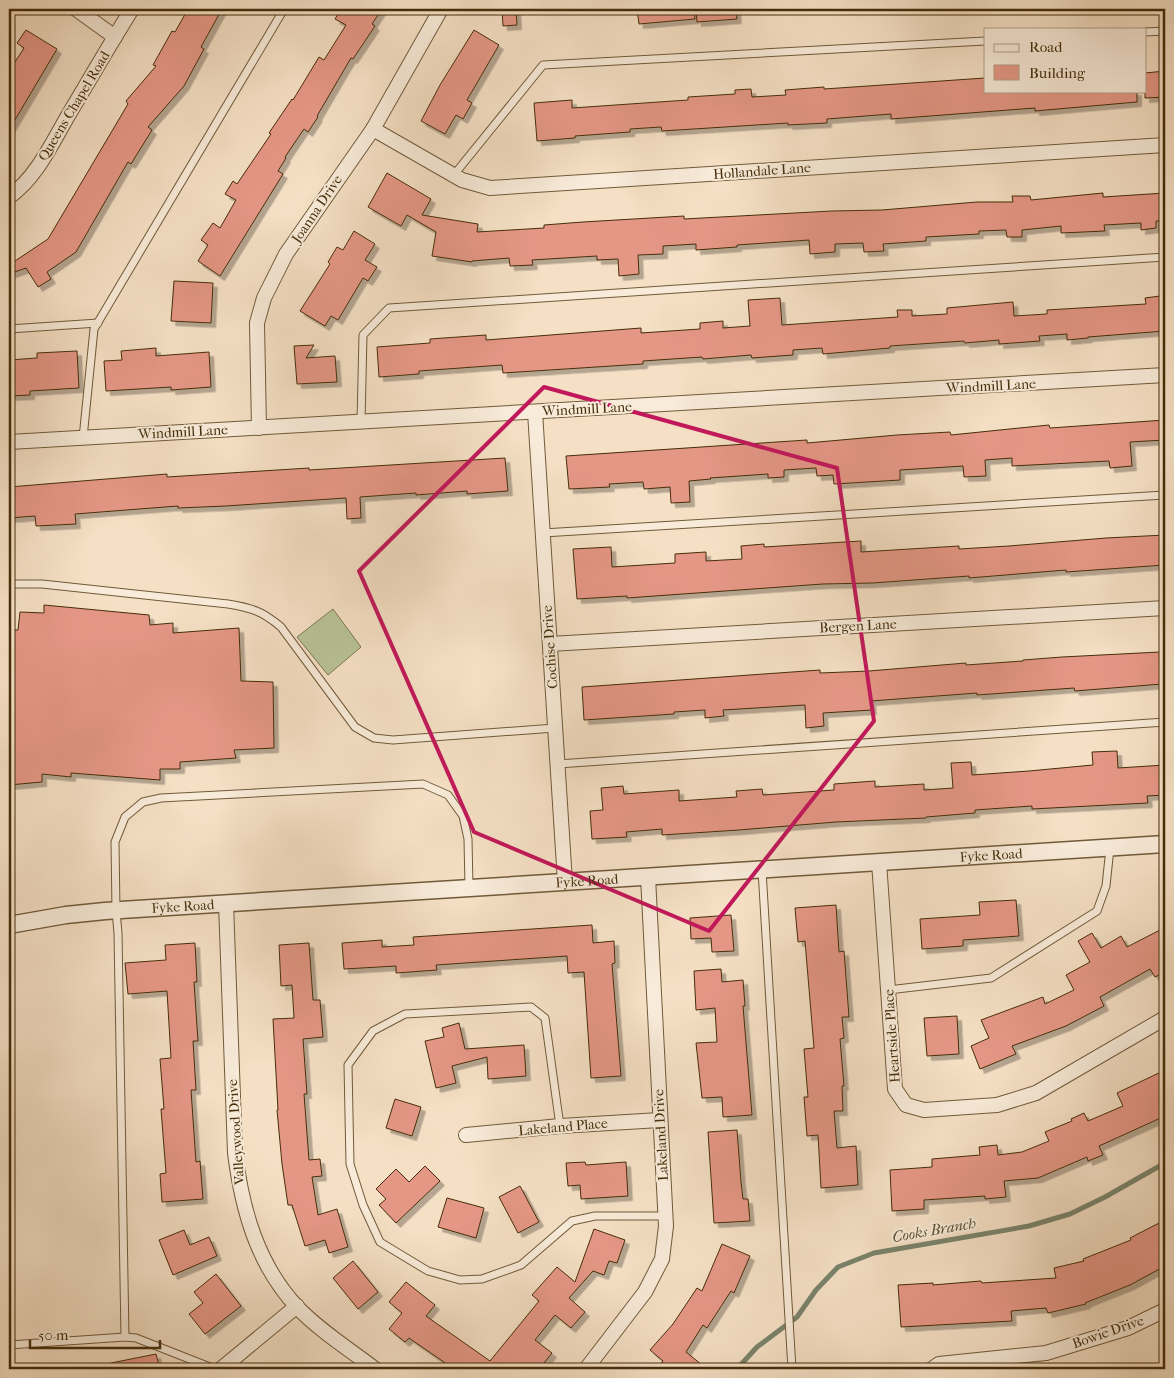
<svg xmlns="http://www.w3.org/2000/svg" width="1174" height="1378" font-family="'IM FELL French Canon',serif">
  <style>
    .green { fill: #b8c397; stroke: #7e7850 }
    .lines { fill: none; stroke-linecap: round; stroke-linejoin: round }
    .stream { stroke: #7a846c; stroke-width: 5 }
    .building { fill: #e59786; stroke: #452d0a; filter: url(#shadow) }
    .service-casing { stroke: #715a39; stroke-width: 9 }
    .minor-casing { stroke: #715a39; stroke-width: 16 }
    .tertiary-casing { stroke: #715a39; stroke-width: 19 }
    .service { stroke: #f8ebd9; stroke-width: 7 }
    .minor { stroke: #f8ebd9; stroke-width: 14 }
    .tertiary { stroke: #f8ebd9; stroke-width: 16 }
    .marked { fill: none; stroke: #c2185b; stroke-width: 4; stroke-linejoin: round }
    .labels { text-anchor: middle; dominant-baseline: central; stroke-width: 4; stroke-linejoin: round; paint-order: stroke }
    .street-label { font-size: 14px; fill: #452d0a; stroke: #f8ebd9 }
    .water-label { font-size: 15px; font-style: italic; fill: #5b5133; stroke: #f8ebd9 }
  </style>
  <defs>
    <filter id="shadow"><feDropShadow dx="4.5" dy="4.5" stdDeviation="0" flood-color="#0004"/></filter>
  </defs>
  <rect width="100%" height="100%" fill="#f5e0c5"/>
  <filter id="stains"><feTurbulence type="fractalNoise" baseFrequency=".004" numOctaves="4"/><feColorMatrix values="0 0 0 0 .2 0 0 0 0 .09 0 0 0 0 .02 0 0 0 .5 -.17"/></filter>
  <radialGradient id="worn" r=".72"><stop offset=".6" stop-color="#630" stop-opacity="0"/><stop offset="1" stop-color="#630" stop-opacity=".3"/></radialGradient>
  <path class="green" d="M333,609L361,647L328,675L297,637Z"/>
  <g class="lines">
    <path class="stream" d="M737,1369L757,1347L797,1317L816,1290L838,1267L874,1253L1029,1226L1070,1214L1105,1197L1165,1163"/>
  </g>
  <g class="building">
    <path d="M188,9H222L201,47L204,49L184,86L148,127L152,130L131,164L128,162L76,252L47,272L51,279L38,287L26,268L9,274V265L48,239L128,104L126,101L156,66L153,65L172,31L175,32Z"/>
    <path d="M341,9H382L372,24L375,26L353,59L351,58L317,116L318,117L308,132L304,129L285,157L286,158L278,171L283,174L220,276L198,261L208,245L201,240L213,223L220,228L236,200L225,194L233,181L237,184L271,134L269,133L292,99L293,100L319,57L324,60L346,25L335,19Z"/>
    <path d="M502,9H516L517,25L503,26Z"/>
    <path d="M637,9H694L695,19L639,24Z"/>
    <path d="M696,9H736L737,19L697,22Z"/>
    <path d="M26,30L57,49L9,130V71L24,48L17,43Z"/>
    <path d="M474,30L499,45L467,100L472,103L463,119L456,115L445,134L421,121L440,85Z"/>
    <path d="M1165,71V97L1145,98V73Z"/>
    <path d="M985,78V91H1137V102L1035,111V108L891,119V114L827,119V123L788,125V123L662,131L661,127L630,129V132L575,136V138L537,141L534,103L572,100V108L688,100V97L735,94V90L751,89L752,97L786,95L785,90L824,87V89Z"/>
    <path d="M387,173L431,199L422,215L478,224L477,232L544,228V225L583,222L684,216V219L832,211L882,210L977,202H1013L1012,196H1030L1031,200L1103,193V197L1165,193V221H1156V228L1141,230V223L1104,225L1105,231L1061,233V226L1022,230V237H1007L1006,230L979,231V234L926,237V241L883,244L884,251L864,252L863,243L835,244V252L810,254L809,240L737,245V247L696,250V244L663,246V254L638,255L639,274L619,276L618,259L597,260V256L532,260L533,265L510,266L509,258L472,261V262L432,256L436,232L407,215L401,226L368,207Z"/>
    <path d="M354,231L375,244L365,260L377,267L368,281L363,278L338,320L331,316L325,326L300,311L330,264L328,262L337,247L343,250Z"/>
    <path d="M174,281L213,283L211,323L171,321Z"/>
    <path d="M1160,296L1161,304L1165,303V331L1088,337V338L1067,340V334L1039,336L1040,341L999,344V340L965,343L964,341L890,346V348L823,354L822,348L793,350V355L752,358L751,355L703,359L702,357L643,361V364L503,373L502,365L419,371V374L379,377L377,347L430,343V339L486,335V340L641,328V333L700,329V323L723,321V328L750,326L748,300L780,298L782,325L898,317L897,310H912V316L947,314V308L1013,302L1014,316L1047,314V310L1146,304L1145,298Z"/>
    <path d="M314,345L306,358L335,356L337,382L297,384L294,346Z"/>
    <path d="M156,348V356L209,352L211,387L171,390V387L106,391L104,361L122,360L121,351Z"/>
    <path d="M77,351L79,388L30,391V395L9,396V360L37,358V353Z"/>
    <path d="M1165,420V440L1130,442L1132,466L1110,468L1109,461L1012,466V458L985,460L986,476L964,477L963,466L900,470V480L834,484L833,475L817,476L816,468L784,470V477L768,478V474L710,478L711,479L689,481L690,502L671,503L670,487L644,489L643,482L609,484L610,487L569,489L566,456L807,440V443L897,435L950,432L951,435L1049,425L1050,428Z"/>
    <path d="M505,458L508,491L467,494V491L416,495V493L360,497L361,518L347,519L346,498L226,506L178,508V506L75,514L76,524L36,526L35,516L9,518V487L167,474V477L309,468V470Z"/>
    <path d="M1165,535V565L1066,572V570L969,578V576L873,583L823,584L627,598V596L577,599L573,549L611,547L612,567L675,563V554L706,552V561L742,559L741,546L764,544V547L861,541V552L959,546V549L1009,546L1106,538Z"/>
    <path d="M44,605L149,615L150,625L173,623V633L239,628L241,681L273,682L274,748L234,750L236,758L180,762V769H160V780L71,773V777L42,774V782L9,785V630H18L20,612L44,613Z"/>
    <path d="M1160,652L1162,684L1075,691L1074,688L977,695V693L871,701L872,710L823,713L824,726L806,728L805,705L723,710L724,716L705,718V710L674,712V714L584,720L582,687L820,670V673L869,671L966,663V665L1023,661V660L1062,657Z"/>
    <path d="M1117,751L1118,768L1165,765V795L1147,796L1148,803L1032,809V806L975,810V813L926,817V818L836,822L739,830L662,835V829L626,832L627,837L592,839L590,811L603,810L601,788L623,786L624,794L679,790V801L737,797L736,791L762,789L763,795L834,790V784L875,781V787L924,784V790L953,788L951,763L971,762L972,775L1029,771L1093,765L1092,752Z"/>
    <path d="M1016,900L1019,936L963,940V946L922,949L920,919L980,915L979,902Z"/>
    <path d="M836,905L839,952L844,951L849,1017H842L844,1038L840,1039L844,1086H842L843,1111H834L837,1148L856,1146L858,1185L821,1188L818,1135L807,1136L804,1097H808L804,1049L814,1048L805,941L798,942L795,908Z"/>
    <path d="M731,915L734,951L712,952L711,938L691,939L690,918Z"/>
    <path d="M592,925L593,943L614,941L615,963L612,964L621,1076L591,1078L584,972L568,973L567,956L436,965L437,970L396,973V966L344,969L342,943L382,940V947L414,945L413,937Z"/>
    <path d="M1160,930L1165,940V972L1155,977L1150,969L1100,997L1104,1006L1066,1026L1012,1046L1016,1054L980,1069L971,1046L989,1038L981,1020L1043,997L1045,1004L1074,990L1066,975L1090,962L1078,941L1092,933L1101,948L1121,936L1127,947Z"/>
    <path d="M195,943L197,982H194L198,1041H193L196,1090H191L196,1162L200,1161L203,1199L162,1202L160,1174L166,1173L161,1109H164L160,1059L171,1058L167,991L128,994L125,963L166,960L165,945Z"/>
    <path d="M309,943L313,1000H320L323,1037L303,1039L307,1094H304L309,1160L320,1159L322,1176L312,1177L318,1215L337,1209L348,1247L329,1253L325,1240L305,1246L292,1205H288L282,1164L277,1110H278L273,1019L294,1018L292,985L281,986L279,945Z"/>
    <path d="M721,969L722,982L743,980L745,1006H743L752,1115L723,1117L722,1097L702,1098L696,1043L717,1042L715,1008L696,1010L694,971Z"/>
    <path d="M957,1016L959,1054L927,1056L924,1018Z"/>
    <path d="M459,1023L465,1049L524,1045L526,1076L488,1079L487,1057L452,1066L456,1083L436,1088L425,1041L444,1037L442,1028Z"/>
    <path d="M1165,1070V1116L1099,1146L1103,1155L1088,1161L1087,1157L1038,1178L1004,1181L1006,1197L985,1199V1196L924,1200V1209L892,1211L890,1170L932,1167V1159L980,1155L979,1147L997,1145L998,1155L1022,1152L1049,1141L1045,1132L1072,1121L1071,1119L1084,1113L1088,1121L1123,1106L1117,1093Z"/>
    <path d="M395,1099L421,1107L412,1136L386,1128Z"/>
    <path d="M737,1130L741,1182L743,1199H748L750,1221L714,1223L708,1132Z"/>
    <path d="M585,1162L586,1165L626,1162L628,1196L581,1199L580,1185L568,1186L566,1163Z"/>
    <path d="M425,1166L440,1181L396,1223L379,1205L386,1199L376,1189L396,1169L409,1182Z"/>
    <path d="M520,1186L539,1222L518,1233L499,1197Z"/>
    <path d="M447,1198L484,1208L476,1238L438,1227Z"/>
    <path d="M1161,1222L1165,1231V1266L1130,1285L1085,1303L1086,1304L1048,1313L1046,1308L1011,1311L1012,1321L901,1327L898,1285L933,1283V1285L981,1281L982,1283L1056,1278L1054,1268L1084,1261L1083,1259L1131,1240L1130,1238Z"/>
    <path d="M594,1229L625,1240L617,1263L609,1261L604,1275L593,1271L569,1298L585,1312L571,1328L555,1315L535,1340L552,1353L539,1369H454L409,1338L405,1342L389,1329L402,1313L389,1302L406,1282L435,1305L426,1316L490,1361L539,1301L532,1295L557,1267L575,1282Z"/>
    <path d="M184,1230L190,1245L209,1237L217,1256L173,1275L159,1240Z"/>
    <path d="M722,1244L750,1256L734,1293L731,1291L707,1328L703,1325L686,1352L707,1369H656L663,1361L650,1350L673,1324L697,1288L702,1291Z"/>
    <path d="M353,1261L378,1292L358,1309L333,1278Z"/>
    <path d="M216,1274L241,1306L205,1334L189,1314L203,1303L194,1292Z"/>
    <path d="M156,1354L160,1369H112L111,1363Z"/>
  </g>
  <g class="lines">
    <defs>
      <g id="service">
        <path d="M1145,32L1165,31"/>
        <path d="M453,176L543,65L985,41"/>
        <path d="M9,329L98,323"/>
        <path d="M361,422L363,335L389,308L1165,257"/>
        <path d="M83,438L94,329L284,9"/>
        <path d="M543,533L1165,495"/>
        <path d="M9,584H42L228,604C252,608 262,611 281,627L355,727L374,738L393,740L555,728"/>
        <path d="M558,764L1165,722"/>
        <path d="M762,870L792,1369"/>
        <path d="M888,990L991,978L1097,911L1106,886L1110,848"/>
        <path d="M560,1126L545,1018L531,1007L405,1014L373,1031L348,1065L350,1164L363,1205L380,1242L428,1271L460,1280L482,1279L521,1265L572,1221L595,1216H665"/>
        <path d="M125,1337L118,933L116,911L115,842L125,817L143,802L161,798L423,784L448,795L463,816L468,839L469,888"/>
        <path d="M9,1345L125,1337L136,1338L215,1369"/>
      </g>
      <g id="minor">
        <path d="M76,9L115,37"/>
        <path d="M373,129L462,180L490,188L1165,145"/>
        <path d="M9,197C37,177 52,143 69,114C90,79 110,44 132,9"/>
        <path d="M535,412L565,882"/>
        <path d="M259,428L257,323L264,298L286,254L373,129L441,9"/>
        <path d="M9,442L1165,375"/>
        <path d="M550,644L1165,608"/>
        <path d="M879,862L895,1089L906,1105L924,1110L997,1105L1036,1093L1165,1018"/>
        <path d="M226,903L235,1153C242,1209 257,1264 297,1307C320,1331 349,1349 375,1369"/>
        <path d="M466,1135L560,1126L660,1120"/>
        <path d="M221,1369L297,1306"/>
        <path d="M586,1369L645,1292L662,1259L666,1226L648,877"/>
        <path d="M932,1369L939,1364L1046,1353L1128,1328L1165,1310"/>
      </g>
      <g id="tertiary">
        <path id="s1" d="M9,925L66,915L105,911L1165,844"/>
      </g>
    </defs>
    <use href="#service" class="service-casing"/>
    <use href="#minor" class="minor-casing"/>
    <use href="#tertiary" class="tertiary-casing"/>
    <use href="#service" class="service"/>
    <use href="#minor" class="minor"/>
    <use href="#tertiary" class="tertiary"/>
  </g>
  <path class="marked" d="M544,387L837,468L874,721L709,931L474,832L359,571Z"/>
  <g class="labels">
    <g class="street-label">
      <text transform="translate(74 106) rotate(-59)">Queens Chapel Road</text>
      <text transform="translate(762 171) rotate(-4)">Hollandale Lane</text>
      <text transform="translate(317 209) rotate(-56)">Joanna Drive</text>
      <text transform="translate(991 386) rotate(-3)">Windmill Lane</text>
      <text transform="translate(587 409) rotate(-3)">Windmill Lane</text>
      <text transform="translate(183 432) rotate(-3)">Windmill Lane</text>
      <text transform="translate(858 626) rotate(-3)">Bergen Lane</text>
      <text transform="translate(550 647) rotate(-94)">Cochise Drive</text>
      <text stroke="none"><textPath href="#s1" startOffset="985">Fyke Road</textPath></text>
      <text stroke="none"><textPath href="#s1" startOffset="580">Fyke Road</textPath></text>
      <text stroke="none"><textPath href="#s1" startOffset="175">Fyke Road</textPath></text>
      <text transform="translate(892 1036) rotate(-94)">Heartside Place</text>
      <text transform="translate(563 1127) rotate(-5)">Lakeland Place</text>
      <text transform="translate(236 1132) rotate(-94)">Valleywood Drive</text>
      <text transform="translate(661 1135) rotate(-93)">Lakeland Drive</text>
      <text transform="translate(1108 1332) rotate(-19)">Bowie Drive</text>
    </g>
    <g class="water-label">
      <text transform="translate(934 1230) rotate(-10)">Cooks Branch</text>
    </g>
  </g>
  <rect width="1174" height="1378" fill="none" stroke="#f5e0c5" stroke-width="30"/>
  <rect x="10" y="10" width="1154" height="1358" fill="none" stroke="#452d0a" stroke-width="2.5"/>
  <rect x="15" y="15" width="1144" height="1348" fill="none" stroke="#452d0a"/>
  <rect x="984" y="28" width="162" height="65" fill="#f8ebd9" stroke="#b09f86"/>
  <rect x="994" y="44" width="25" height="8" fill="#f8ebd9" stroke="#b09f86"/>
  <text x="1029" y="52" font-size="15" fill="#452d0a">Road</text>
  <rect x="994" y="65" width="25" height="15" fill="#e59786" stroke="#b09f86"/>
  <text x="1029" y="78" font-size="15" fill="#452d0a">Building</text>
  <path d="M30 1340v8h130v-8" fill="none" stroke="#452d0a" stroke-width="2.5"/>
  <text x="38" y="1340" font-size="15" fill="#452d0a" stroke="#f8ebd9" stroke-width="4" paint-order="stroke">50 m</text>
  <rect width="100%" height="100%" filter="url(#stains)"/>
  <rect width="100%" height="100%" fill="url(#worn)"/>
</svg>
